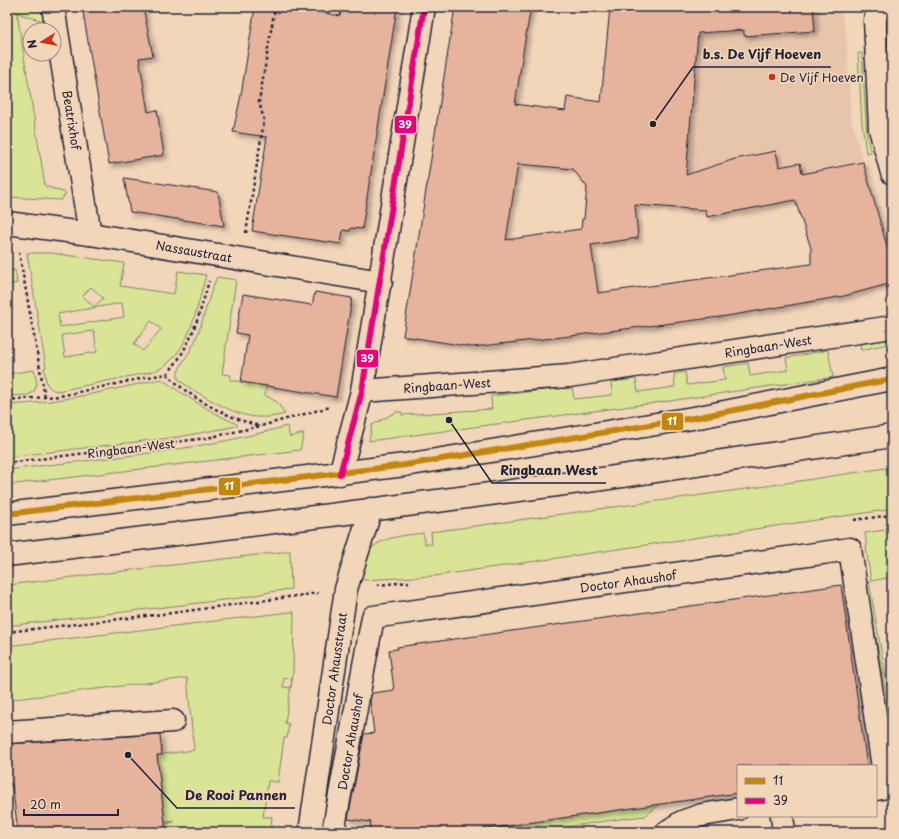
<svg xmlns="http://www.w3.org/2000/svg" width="899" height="839" font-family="'Playpen Sans',sans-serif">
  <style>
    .built { fill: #e6c5ab }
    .green { fill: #d9e497; stroke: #7e8369; fill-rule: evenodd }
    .building { fill: #e6b39c; stroke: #22223b; fill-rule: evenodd; filter: url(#shadow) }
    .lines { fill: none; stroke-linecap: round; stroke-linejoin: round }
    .minor-casing { stroke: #22223b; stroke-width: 25 }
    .major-casing { stroke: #22223b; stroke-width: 25 }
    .path { stroke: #22223b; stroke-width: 2.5; stroke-dasharray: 3 3; stroke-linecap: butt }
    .minor { stroke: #f2d6b9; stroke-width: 22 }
    .major { stroke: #f2d6b9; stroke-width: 22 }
    .bus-1-casing { stroke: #f2d6b9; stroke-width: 9 }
    .bus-2-casing { stroke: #f2d6b9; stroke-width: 9 }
    .bus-1 { stroke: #c2850f; stroke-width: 6 }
    .bus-2 { stroke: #e5007d; stroke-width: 6 }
    .poi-dot { fill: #c8321e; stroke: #f2d6b9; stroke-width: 1.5 }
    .labels { text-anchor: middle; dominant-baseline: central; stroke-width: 3.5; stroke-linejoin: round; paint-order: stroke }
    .poi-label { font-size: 12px; fill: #22223b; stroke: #f2d6b9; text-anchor: start }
    .street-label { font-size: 12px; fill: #22223b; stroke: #f2d6b9 }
    .leader { fill: none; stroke: #22223b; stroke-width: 1.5 }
    .callout-dot { fill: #22223b; stroke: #f2d6b9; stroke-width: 1.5 }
    .callout-label { font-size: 13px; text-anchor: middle; font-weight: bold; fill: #22223b; stroke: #f2d6b9; stroke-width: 3.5; stroke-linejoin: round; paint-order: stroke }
    .line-badge { stroke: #f2d6b9; stroke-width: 1.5 }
    .badge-label { font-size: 11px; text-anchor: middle; font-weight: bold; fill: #fff }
  </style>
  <defs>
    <filter id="shadow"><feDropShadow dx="3.5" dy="3.5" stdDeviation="2" flood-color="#0004"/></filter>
  </defs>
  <rect width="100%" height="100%" fill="#f2d6b9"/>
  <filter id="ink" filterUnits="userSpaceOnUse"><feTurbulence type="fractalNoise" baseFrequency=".025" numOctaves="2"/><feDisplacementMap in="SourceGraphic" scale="8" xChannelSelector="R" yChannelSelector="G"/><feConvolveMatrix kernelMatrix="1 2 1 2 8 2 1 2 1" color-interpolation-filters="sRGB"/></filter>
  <g filter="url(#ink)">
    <path class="built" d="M813,7H840L846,32L851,119L863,161L802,174L779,167L776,151L735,159L686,175L698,33L744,30V36L814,31Z"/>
    <g class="green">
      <path d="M12,7H41L46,22L17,13L45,186L66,193L61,200L7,197V10L12,9Z"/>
      <path d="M858,53H862L867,138L871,152L866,153L862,123Z"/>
      <path d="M27,253H51L124,263L120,286L174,294L178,271L206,275C198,303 191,344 168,363C162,369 154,371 146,373L58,391C45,390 46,379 44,368L46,367ZM91,287L103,298L94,307L83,296ZM122,303L124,317L60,327L58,314ZM151,321L161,329L143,351L134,344ZM94,331L97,352L65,357L62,335Z"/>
      <path d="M15,270L17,283L7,285V271Z"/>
      <path d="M217,277L236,280L222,374L231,375L230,380L266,386L265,395L277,402L285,414C254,422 236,414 209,399C198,393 187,387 178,379C176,370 185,359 190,351C203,328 206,301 217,277Z"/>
      <path d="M892,339V343L861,350L860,344Z"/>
      <path d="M828,350L833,377L662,402L369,441L372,425L396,412H402V415L492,409L491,396L572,387L574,399L612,395L611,382L636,379L638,392L675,387L674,374L685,372L687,385L725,380L723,367L748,363L750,376L788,370L786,358Z"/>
      <path d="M34,370L37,384L34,392L28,395L7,396V374Z"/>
      <path d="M161,379C186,396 210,412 237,424V426L178,437L7,457V405C59,403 110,390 161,379Z"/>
      <path d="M287,426L290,437L304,433L300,450L7,485V470C101,458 196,452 287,426Z"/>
      <path d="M892,467V509L434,576L364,580L359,578C362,571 363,563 366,556C376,536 404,536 423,533L425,544H432L431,532L760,487Z"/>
      <path d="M892,529V577L871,581L866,547H867L865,533Z"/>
      <path d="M290,551L291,589L270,592L240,598L7,626V585Z"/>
      <path d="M866,582H869L892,712V727Z"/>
      <path d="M290,612H294L293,673L285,723L289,724L287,738H284L278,782L268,781L263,817H272L271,827L273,828V832H166L165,824L174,822V821L165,822L157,755L194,750L187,678L7,700V646ZM284,678L292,679L291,688L283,687Z"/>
      <path d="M660,804L645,816L627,818L531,832H464Z"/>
    </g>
    <g class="building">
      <path d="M95,7H143L153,56L139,58L148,112L157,110L164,155L109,164L83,12L96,10Z"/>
      <path d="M255,7H295L340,16L342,7H397L362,229L351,228L350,231L343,230L341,244L252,231L267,137L233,132L241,95Z"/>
      <path d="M455,7H531L524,46L515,104L565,111L567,97L601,102L610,7H813L815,31L744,36V30L698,33L686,175L735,159L776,151L779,167L800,163L802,174L863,162L892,264V283L844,296L727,316L562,337L472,347L403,336ZM518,164L573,169L587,187L584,219H582L581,229L506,240ZM795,200L811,248V264L598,293L591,245L638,238L635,205L706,210L707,217Z"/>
      <path d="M124,178L218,192L224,226L130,212Z"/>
      <path d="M315,292L352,298L336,397L241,382L248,335L236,333L243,294L312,305Z"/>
      <path d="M841,585L867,766H738V793L464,832H369L371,822L348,819L364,734L374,733L370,701L372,693L394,690L389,650L398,649L397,647Z"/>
      <path d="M160,734L162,755H157L166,832H18L12,784H7V744Z"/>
    </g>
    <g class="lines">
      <defs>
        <g id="minor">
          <path d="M53,7L90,234"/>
          <path d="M880,7L875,20L880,129L892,173"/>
          <path d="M7,223L90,234L381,282"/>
          <path d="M362,391L569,376L892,327"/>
          <path d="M340,474L362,391L424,7"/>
          <path d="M7,732L173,721"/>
          <path d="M782,816L784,832"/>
          <path d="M310,832L346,589L371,509"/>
          <path d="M333,832L373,617L850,549L886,787L876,789"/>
          <path d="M667,832L682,822L702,815L738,809"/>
        </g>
        <g id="major">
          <path d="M7,514L405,465L699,417L892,379"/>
          <path d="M7,555L339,514L602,479L892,436"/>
        </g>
      </defs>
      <use href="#minor" class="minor-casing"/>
      <use href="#major" class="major-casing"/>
      <g class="path">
        <path d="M246,233L264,120L259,102L275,7"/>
        <path d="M19,252L45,397"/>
        <path d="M167,374C191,347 199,316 209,281"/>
        <path d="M7,400L60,396L148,377L167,374C189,398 228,418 260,426"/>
        <path d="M7,463L207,438L261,426L330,407"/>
        <path d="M854,520L892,515"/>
        <path d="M377,585L409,582"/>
        <path d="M7,632L172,613L318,593"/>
      </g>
      <use href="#minor" class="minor"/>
      <use href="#major" class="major"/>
      <defs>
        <path id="bus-1" d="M7,514L405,465L699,417L892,379"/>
        <path id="bus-2" d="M340,474L362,391L424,7"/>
      </defs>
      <use href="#bus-1" class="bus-1-casing"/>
      <use href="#bus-2" class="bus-2-casing"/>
      <use href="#bus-1" class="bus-1"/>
      <use href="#bus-2" class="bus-2"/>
    </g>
  </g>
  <circle class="poi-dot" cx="772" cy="77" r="4"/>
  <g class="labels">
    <g class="poi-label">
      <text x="780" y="77">De Vijf Hoeven</text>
    </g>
    <g class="street-label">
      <text transform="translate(72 120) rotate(81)">Beatrixhof</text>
      <text transform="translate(194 251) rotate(10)">Nassaustraat</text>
      <text transform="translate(768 346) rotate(-9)">Ringbaan-West</text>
      <text transform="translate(447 385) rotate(-4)">Ringbaan-West</text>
      <text transform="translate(131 448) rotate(-7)">Ringbaan-West</text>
      <text transform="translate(628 581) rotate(-8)">Doctor Ahaushof</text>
      <text transform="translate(334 669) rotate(-82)">Doctor Ahausstraat</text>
      <text transform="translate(350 742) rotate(-80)">Doctor Ahaushof</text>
    </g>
  </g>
  <path class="leader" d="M653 124L693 67H831M449 420L492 483H606M128 755L177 808H295"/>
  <g class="callout-dot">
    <circle cx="653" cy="124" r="4"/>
    <circle cx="449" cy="420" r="4"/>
    <circle cx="128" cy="755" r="4"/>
  </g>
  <g class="callout-label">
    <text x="762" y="59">b.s. De Vijf Hoeven</text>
    <text x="549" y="475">Ringbaan West</text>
    <text x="236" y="800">De Rooi Pannen</text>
  </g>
  <g class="line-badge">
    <rect x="394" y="115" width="23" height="19" rx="4" fill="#e5007d"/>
    <rect x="356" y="349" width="23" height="19" rx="4" fill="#e5007d"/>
    <rect x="661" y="412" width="23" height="19" rx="4" fill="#c2850f"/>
    <rect x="218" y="477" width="23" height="19" rx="4" fill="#c2850f"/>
  </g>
  <g class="badge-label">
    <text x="405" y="128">39</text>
    <text x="367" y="362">39</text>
    <text x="672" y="425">11</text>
    <text x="229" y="490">11</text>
  </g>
  <rect width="899" height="839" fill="none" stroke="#f2d6b9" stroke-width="24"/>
  <rect x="12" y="12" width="875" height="815" fill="none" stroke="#22223b" stroke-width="1.5" filter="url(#ink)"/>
  <rect x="737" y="765" width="140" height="52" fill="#f2d6b9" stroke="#9f8e87"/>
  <rect x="745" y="778" width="20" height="6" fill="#c2850f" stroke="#9f8e87"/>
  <text x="773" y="785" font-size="12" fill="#22223b">11</text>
  <rect x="745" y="798" width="20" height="6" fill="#e5007d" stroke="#9f8e87"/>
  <text x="773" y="805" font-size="12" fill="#22223b">39</text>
  <g transform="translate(42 42) rotate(259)"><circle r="19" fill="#f2d6b9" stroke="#9f8e87"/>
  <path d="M0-3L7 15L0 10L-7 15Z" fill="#c8321e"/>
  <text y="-6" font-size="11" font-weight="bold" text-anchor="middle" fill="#22223b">N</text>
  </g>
  <path d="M24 809v6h94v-6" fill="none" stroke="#22223b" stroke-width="2"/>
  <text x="30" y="809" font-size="12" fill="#22223b" stroke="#f2d6b9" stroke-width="3" paint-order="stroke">20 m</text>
</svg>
